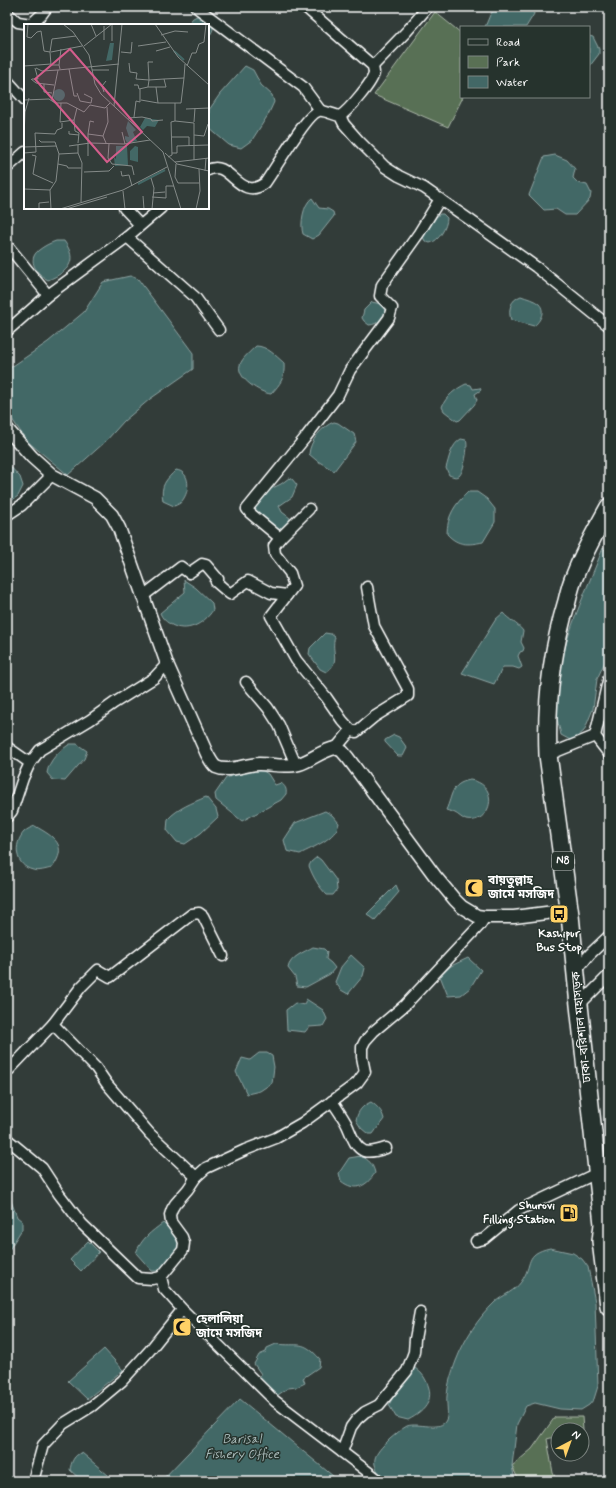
<svg xmlns="http://www.w3.org/2000/svg" width="616" height="1488" font-family="Mynerve,'Noto Sans Bengali',sans-serif">
  <style>
    .green { fill: #597054; stroke: #acb8aa }
    .water { fill: #436866; stroke: #8ea4a3 }
    .lines { fill: none; stroke-linecap: round; stroke-linejoin: round }
    .minor-casing { stroke: #fff; stroke-width: 13 }
    .tertiary-casing { stroke: #fff; stroke-width: 15 }
    .trunk-casing { stroke: #fff; stroke-width: 20 }
    .minor { stroke: #26332d; stroke-width: 10 }
    .tertiary { stroke: #26332d; stroke-width: 12 }
    .trunk { stroke: #26332d; stroke-width: 17 }
    .labels { text-anchor: middle; dominant-baseline: central; stroke-width: 3; stroke-linejoin: round; paint-order: stroke }
    .shield { fill: #26332d; stroke: #bec2c0; stroke-width: 1 }
    .shield-label { font-size: 11px; font-weight: bold; fill: #fff }
    .poi-label { font-size: 12px; font-weight: bold; fill: #fff; stroke: #26332d; text-anchor: start }
    .street-label { font-size: 12px; fill: #fff; stroke: #26332d }
    .water-label { font-size: 13px; font-style: italic; fill: #aabbba; stroke: #26332d }
    .inset-river { fill: none; stroke: #436866; stroke-width: 2 }
    .inset-road { fill: none; stroke: #848a88; stroke-width: 1 }
    .view { fill: #d45d8c; fill-opacity: 0.15; stroke: #d45d8c; stroke-width: 2 }
    .inset-edge { fill: none; stroke: #fff; stroke-width: 2 }
  </style>
  <rect width="100%" height="100%" fill="#323c39"/>
  <filter id="ink" filterUnits="userSpaceOnUse"><feTurbulence type="fractalNoise" baseFrequency=".025" numOctaves="2"/><feDisplacementMap in="SourceGraphic" scale="8" xChannelSelector="R" yChannelSelector="G"/><feConvolveMatrix kernelMatrix="1 2 1 2 8 2 1 2 1" color-interpolation-filters="sRGB"/></filter>
  <g filter="url(#ink)">
    <g class="green">
      <path d="M435,12L461,33V97H463L448,127L374,95Z"/>
      <path d="M555,1417H582L583,1430H558V1436L547,1439L553,1473L557,1481H519L512,1466L532,1449Z"/>
    </g>
    <g class="water">
      <path d="M496,7H532L534,14L526,27H485L490,15Z"/>
      <path d="M199,15C213,19 218,25 208,38V25H187L193,18Z"/>
      <path d="M589,36L593,37L599,49V54L589,67Z"/>
      <path d="M245,66L253,70L261,85L272,95L274,102L268,115L252,140L241,148L229,145L209,128V110L220,94Z"/>
      <path d="M555,155L567,160L575,169L573,178L578,183L587,185L591,193L590,199L575,215H565L556,209L544,210L529,195L544,157Z"/>
      <path d="M312,198L319,208L328,209L333,212L334,216L319,235L312,239L303,234C300,225 303,204 312,198Z"/>
      <path d="M440,214H443L447,218C447,227 439,241 430,243L425,241L423,237L436,217Z"/>
      <path d="M56,241H64C79,261 68,272 48,280C37,274 26,260 39,250C44,246 50,243 56,241Z"/>
      <path d="M130,276L138,279L193,353V369L150,399L124,421L105,442L68,475L27,441L7,412V370L48,342L84,312L103,282Z"/>
      <path d="M521,296C526,298 535,300 539,304C546,311 540,321 534,326L511,320C508,310 510,300 521,296Z"/>
      <path d="M372,302L381,304L385,308C386,316 378,325 369,325L364,321L362,318L364,310Z"/>
      <path d="M256,346C267,346 276,356 284,363C285,378 281,383 271,394C260,393 236,378 240,365C242,358 251,351 256,346Z"/>
      <path d="M466,384L471,385L473,389L480,388L481,390L475,394L477,400L474,405L460,420L457,421L444,411L442,407C445,397 457,388 466,384Z"/>
      <path d="M334,422L338,423L354,434L356,442L334,471L316,460L309,454C310,441 322,426 334,422Z"/>
      <path d="M461,439L466,440C469,445 464,472 459,476C456,478 452,476 449,475L446,468C449,458 451,445 461,439Z"/>
      <path d="M7,463L20,477L23,486L18,496L7,504Z"/>
      <path d="M176,470C191,472 190,491 182,501C181,503 177,505 174,506L163,501C160,485 166,480 176,470Z"/>
      <path d="M289,478L292,479L297,485L292,497L279,506L282,512L290,518L288,525L279,532L258,515L255,508L264,492L281,484Z"/>
      <path d="M468,492H477L487,499L495,509V522L483,542C468,545 458,546 447,534C447,516 455,504 468,492Z"/>
      <path d="M603,548L609,554V653L597,679L593,709L584,731L572,741L561,735C559,725 555,714 555,705C557,650 583,599 603,548Z"/>
      <path d="M184,580L196,588L212,603L213,610C204,624 186,634 170,624C165,621 162,618 160,613L185,592Z"/>
      <path d="M503,613C509,620 517,623 523,631L521,642L524,648L523,651L520,652L518,656L522,667L519,669L513,667H503L494,684L462,673L496,619Z"/>
      <path d="M325,633L331,634L335,637C330,652 342,661 326,672L320,669L309,654L310,648Z"/>
      <path d="M394,735L399,737L407,748L403,756H398L385,742V740Z"/>
      <path d="M70,744H77L87,751L84,759L65,781L53,780L47,773C49,760 59,751 70,744Z"/>
      <path d="M260,769L268,774L275,785L281,783C285,786 287,789 286,794L281,800L242,821L216,800L215,794L226,778L247,771Z"/>
      <path d="M470,780C501,784 492,825 466,820C461,818 459,815 455,813C453,812 449,811 446,810C453,795 450,784 470,780Z"/>
      <path d="M206,797L216,809L218,817L201,833L185,844L177,842L167,830L168,819C178,808 192,803 206,797Z"/>
      <path d="M325,811L332,815L339,823C336,839 313,847 300,854L287,851L284,840L295,823Z"/>
      <path d="M35,826C54,837 69,845 52,868C46,869 39,872 33,870C15,866 13,844 24,832C27,829 32,827 35,826Z"/>
      <path d="M317,857L321,860L336,880L337,890L333,895H327C319,887 313,877 309,866L311,862Z"/>
      <path d="M396,885L399,892L375,920L367,914Z"/>
      <path d="M313,947L324,949L327,952L326,959L331,963L335,968L330,974L306,987L297,986L295,977L288,968C290,957 304,952 313,947Z"/>
      <path d="M351,955L365,968L363,976L348,994L341,990L335,982L341,967Z"/>
      <path d="M468,958L481,970L470,988L461,995L448,996L440,976L451,966Z"/>
      <path d="M306,999L323,1010L327,1019L323,1026L309,1027L305,1032L287,1030L286,1010L295,1003L304,1005Z"/>
      <path d="M259,1053H267L272,1056L274,1067L272,1083L260,1091L247,1094L236,1072L242,1058L250,1060Z"/>
      <path d="M371,1102C378,1107 382,1111 384,1119L373,1134H368L361,1128L356,1120C358,1111 362,1106 371,1102Z"/>
      <path d="M361,1156C369,1160 373,1164 375,1173C366,1187 355,1192 341,1181L339,1173L349,1158Z"/>
      <path d="M7,1199L11,1201L17,1217L22,1221V1229L7,1253Z"/>
      <path d="M163,1223L180,1240V1249L159,1271H152L136,1253C141,1239 151,1232 163,1223Z"/>
      <path d="M88,1241L99,1252L81,1271L70,1260Z"/>
      <path d="M550,1248L573,1253L582,1259L588,1267L595,1302L598,1386L594,1399L589,1405L581,1410L560,1409L535,1403L526,1406L517,1424L512,1466L515,1481H386C368,1463 373,1455 390,1439C395,1435 401,1429 407,1426C418,1422 441,1432 446,1420C449,1413 446,1403 447,1396C448,1383 452,1372 456,1361C464,1340 478,1318 495,1302C503,1295 515,1291 521,1282C534,1264 523,1254 550,1248Z"/>
      <path d="M276,1344C300,1347 302,1339 320,1359L319,1367L303,1378L305,1383L297,1387L288,1388L275,1397L258,1381L261,1374L254,1364L259,1355L266,1352L267,1348Z"/>
      <path d="M104,1349L123,1370L87,1399L68,1381Z"/>
      <path d="M413,1366C417,1370 422,1373 424,1377C437,1398 426,1411 408,1420L396,1417L389,1405L398,1386Z"/>
      <path d="M240,1399L339,1481H161Z"/>
      <path d="M82,1453L115,1481H82L70,1470C71,1463 74,1454 82,1453Z"/>
    </g>
    <g class="lines">
      <defs>
        <g id="minor">
          <path d="M196,7L303,87L320,110"/>
          <path d="M305,7L373,66C373,68 374,71 374,73C373,82 348,111 340,116"/>
          <path d="M7,13L18,22L31,24L42,14L47,7"/>
          <path d="M373,66L407,31L428,7"/>
          <path d="M7,80L25,100"/>
          <path d="M7,168L25,152"/>
          <path d="M208,170C230,158 239,203 265,183C274,171 307,113 319,111C324,110 334,115 340,116L344,124L359,141L385,167L399,176L424,188L470,220L536,267L609,326"/>
          <path d="M124,208L140,225"/>
          <path d="M127,237L195,297L219,330"/>
          <path d="M7,245L48,295"/>
          <path d="M7,331L48,295L127,237L161,208"/>
          <path d="M309,509L280,538L274,546L275,554L290,573L294,586L271,616L296,660L326,697L342,720L351,730L356,732L374,717L408,696V689L374,626L367,587"/>
          <path d="M7,515L22,505L52,475"/>
          <path d="M280,538L250,513L247,509L305,438L338,395L350,370L389,318L392,308L380,296L382,285L419,233L440,199"/>
          <path d="M143,596L181,567L189,573L202,564L206,565L218,579L216,582L230,594L248,581L271,593L287,595"/>
          <path d="M246,682L268,708L279,725L296,765"/>
          <path d="M595,736L609,677"/>
          <path d="M595,736L609,754"/>
          <path d="M7,747L30,763L23,778L12,811L7,817"/>
          <path d="M336,748L351,730"/>
          <path d="M548,755L595,736"/>
          <path d="M30,763L40,750L90,720L114,703L154,678L167,664"/>
          <path d="M576,971L590,954L609,936"/>
          <path d="M579,1005L609,975"/>
          <path d="M7,1072L53,1024"/>
          <path d="M332,1101C337,1109 343,1117 347,1125C351,1133 354,1147 364,1151C370,1153 380,1150 386,1148"/>
          <path d="M7,1139L42,1168L59,1194L82,1224L138,1278L152,1279L161,1277L164,1289L182,1309L275,1401L380,1481"/>
          <path d="M196,1177L150,1134L107,1084L96,1068L53,1024L81,987L98,970L110,977L192,914L199,913L203,916L223,956"/>
          <path d="M476,1241L484,1239L519,1210L597,1173"/>
          <path d="M161,1277L183,1250L184,1243L182,1237L171,1222L170,1215L172,1209L175,1204L188,1189L196,1177L206,1168L245,1150L276,1138L302,1123L357,1083L365,1072L362,1057V1047L365,1041L374,1031L405,1005L480,925L485,917"/>
          <path d="M342,1452L351,1427L357,1419L365,1412L379,1405L407,1371L414,1352L415,1339L420,1312"/>
          <path d="M33,1481L43,1445L63,1424L92,1406L122,1381L150,1350L182,1310"/>
        </g>
        <path id="tertiary" d="M7,429L32,457L52,475L95,498L112,515L119,528L167,664L207,754C210,759 212,764 216,767C229,773 246,764 259,764C273,764 286,768 299,764C312,760 322,750 336,748L342,751L348,758L435,876L455,900L462,907L477,916L485,917H514L554,912L570,915"/>
        <path id="trunk" d="M609,507C597,529 584,551 575,575C571,583 569,592 567,601C552,650 546,704 548,755L570,915L579,1005L603,1224L601,1241L609,1306"/>
      </defs>
      <use href="#minor" class="minor-casing"/>
      <use href="#tertiary" class="tertiary-casing"/>
      <use href="#trunk" class="trunk-casing"/>
      <use href="#minor" class="minor"/>
      <use href="#tertiary" class="tertiary"/>
      <use href="#trunk" class="trunk"/>
    </g>
  </g>
  <defs>
    <symbol id="mosque-square" viewBox="-11 -11 22 22"><rect x="-9" y="-9" width="18" height="18" rx="4" fill="#ffd166" stroke="#26332d"/><path d="M3.5-4.9A6 6 0 1 0 3.5 4.9A5 5 0 1 1 3.5-4.9Z" fill="#111"/></symbol>
    <symbol id="bus-square" viewBox="-11 -11 22 22"><rect x="-9" y="-9" width="18" height="18" rx="4" fill="#ffd166" stroke="#26332d"/><path d="M-5-6H5V4H4V6H2V4H-2V6H-4V4H-5ZM-3.5-4V0h7V-4ZM-3.5 1.2v1.5H-2V1.2ZM2 1.2v1.5H3.5V1.2Z" fill="#111"/></symbol>
    <symbol id="fuel-square" viewBox="-11 -11 22 22"><rect x="-9" y="-9" width="18" height="18" rx="4" fill="#ffd166" stroke="#26332d"/><path d="M-5.5-6h7V0h2V4h1.3V-2.5L3-4.5l.8-.8L6-3V5H2.5V1h-1V6h-7ZM-4.2-4.7v3.2H.2V-4.7Z" fill="#111"/></symbol>
  </defs>
  <g fill-rule="evenodd">
    <use href="#mosque-square" x="463" y="877" width="22" height="22"/>
    <use href="#bus-square" x="548" y="903" width="22" height="22"/>
    <use href="#fuel-square" x="558" y="1202" width="22" height="22"/>
    <use href="#mosque-square" x="171" y="1316" width="22" height="22"/>
  </g>
  <g class="labels">
    <rect class="shield" x="552" y="852" width="22" height="18" rx="3"/>
    <g class="shield-label">
      <text x="563" y="861">N8</text>
    </g>
    <g class="poi-label">
      <text x="488" y="881">বায়তুল্লাহ<tspan x="488" dy="14">জামে মসজিদ</tspan></text>
      <text x="559" y="934" text-anchor="middle">Kashipur<tspan x="559" dy="14">Bus Stop</tspan></text>
      <text x="555" y="1206" text-anchor="end">Shurovi<tspan x="555" dy="14">Filling Station</tspan></text>
      <text x="196" y="1320">হেলালিয়া<tspan x="196" dy="14">জামে মসজিদ</tspan></text>
    </g>
    <g class="street-label">
      <text transform="translate(582 1027) rotate(-96)">ঢাকা-বরিশাল মহাসড়ক</text>
    </g>
    <g class="water-label">
      <text x="242" y="1439">Barisal<tspan x="242" dy="15">Fishery Office</tspan></text>
    </g>
  </g>
  <g transform="translate(24 24)">
    <rect width="185" height="185" fill="#323c39"/>
    <path d="M86,19H90L88,36L82,37ZM29 71a6 6 0 1 1 12 0a6 6 0 1 1-12 0ZM121,94L135,96L131,103L123,102L119,106L116,103ZM104,97L112,106L109,108L113,117L103,119L101,115V112L105,113L102,104ZM92,122H103L104,141L91,142L90,134H86L90,133L92,135ZM111,122L114,123V138L106,136V127Z" fill="#436866"/>
    <path class="inset-river" d="M150,27L160,36M114,160L141,146"/>
    <path class="inset-road" d="M4,0L3,13L7,14L13,8L17,7L20,27L26,28L27,41H35L36,45M39,0L49,8L65,31L71,60L77,70L139,128L157,185M67,0L72,12M131,0L154,33L185,61M88,1V17M80,2V16M137,11L151,7L164,8M60,22L88,0M114,22L142,18M132,27L146,23M26,28L28,15L52,12M27,28L58,22M97,28L107,29L108,18M105,39L106,48L113,49L112,55L125,56L124,38H129M35,41L37,25M0,42L27,40M163,42L168,29H172L175,20L180,18L182,0M12,44L18,47L34,46M45,45L50,72H53M68,46H85M160,54L157,79H134L132,63H142L140,55ZM160,54L161,40M7,55L12,59L30,61M8,55H14L11,44M20,60V68L28,69M110,61H114L115,65L124,63M132,63H124L125,56L140,55M80,68L78,62L82,57M53,69L56,77L67,79L68,74L60,70M0,76L25,75L31,79H43L60,88L66,81L81,84L86,79M28,76L34,46L95,40M117,76L134,79M112,77L116,78V65M37,79L36,98L50,96L51,107L55,109L54,119M90,82L98,0M162,85L185,84M110,93L112,77M104,94L118,93L127,95L128,97L139,96M50,96L53,84M151,97L170,99V136M70,98L66,97L64,110L79,112M170,98L171,84M45,107V110L55,111M98,108L101,120M64,110V132M170,111L180,112L184,100M148,113H165V122M0,114L1,88L5,74M15,116L17,118H31L35,130L54,129V121M82,119L79,112L84,98L83,83M85,120L84,134L88,140L108,142L110,151M45,122L66,119L100,120L126,116M0,123L32,122M0,129L12,128L11,109L31,110L33,106L38,104V99M54,129L58,139L57,178M141,129L153,140L185,147M148,129H153V122L184,121M8,131L12,132L9,150L29,159M144,133L148,131L147,98L151,97V79M151,138L185,134M34,140L43,142L44,144H57M152,140L151,153L154,159H175M97,147L98,152L105,151L108,162M181,147L182,134M60,148L85,147L90,142M127,154L130,164L128,185M0,165L26,166L32,157L35,130M26,166L27,185M99,167L101,185M129,169L141,168M119,172L120,185M128,173L142,174V162H150M15,185V179L25,178M36,185L99,166L143,143M42,185L83,173M172,185L176,167L175,145"/>
    <path class="view" d="M46,25L118,108L83,138L11,55Z"/>
    <rect width="185" height="185" class="inset-edge"/>
  </g>
  <rect width="616" height="1488" fill="none" stroke="#26332d" stroke-width="24"/>
  <rect x="12" y="12" width="592" height="1464" fill="none" stroke="#fff" stroke-width="1.5" filter="url(#ink)"/>
  <rect x="460" y="26" width="130" height="72" fill="#26332d" stroke="#7d8581"/>
  <rect x="468" y="39" width="20" height="6" fill="#26332d" stroke="#7d8581"/>
  <text x="496" y="46" font-size="12" fill="#ffffff">Road</text>
  <rect x="468" y="56" width="20" height="12" fill="#597054" stroke="#7d8581"/>
  <text x="496" y="66" font-size="12" fill="#ffffff">Park</text>
  <rect x="468" y="76" width="20" height="12" fill="#436866" stroke="#7d8581"/>
  <text x="496" y="86" font-size="12" fill="#ffffff">Water</text>
  <g transform="translate(570 1442) rotate(41)"><circle r="19" fill="#26332d" stroke="#7d8581"/>
  <path d="M0-3L7 15L0 10L-7 15Z" fill="#ffd166"/>
  <text y="-6" font-size="11" font-weight="bold" text-anchor="middle" fill="#ffffff">N</text>
  </g>
</svg>
